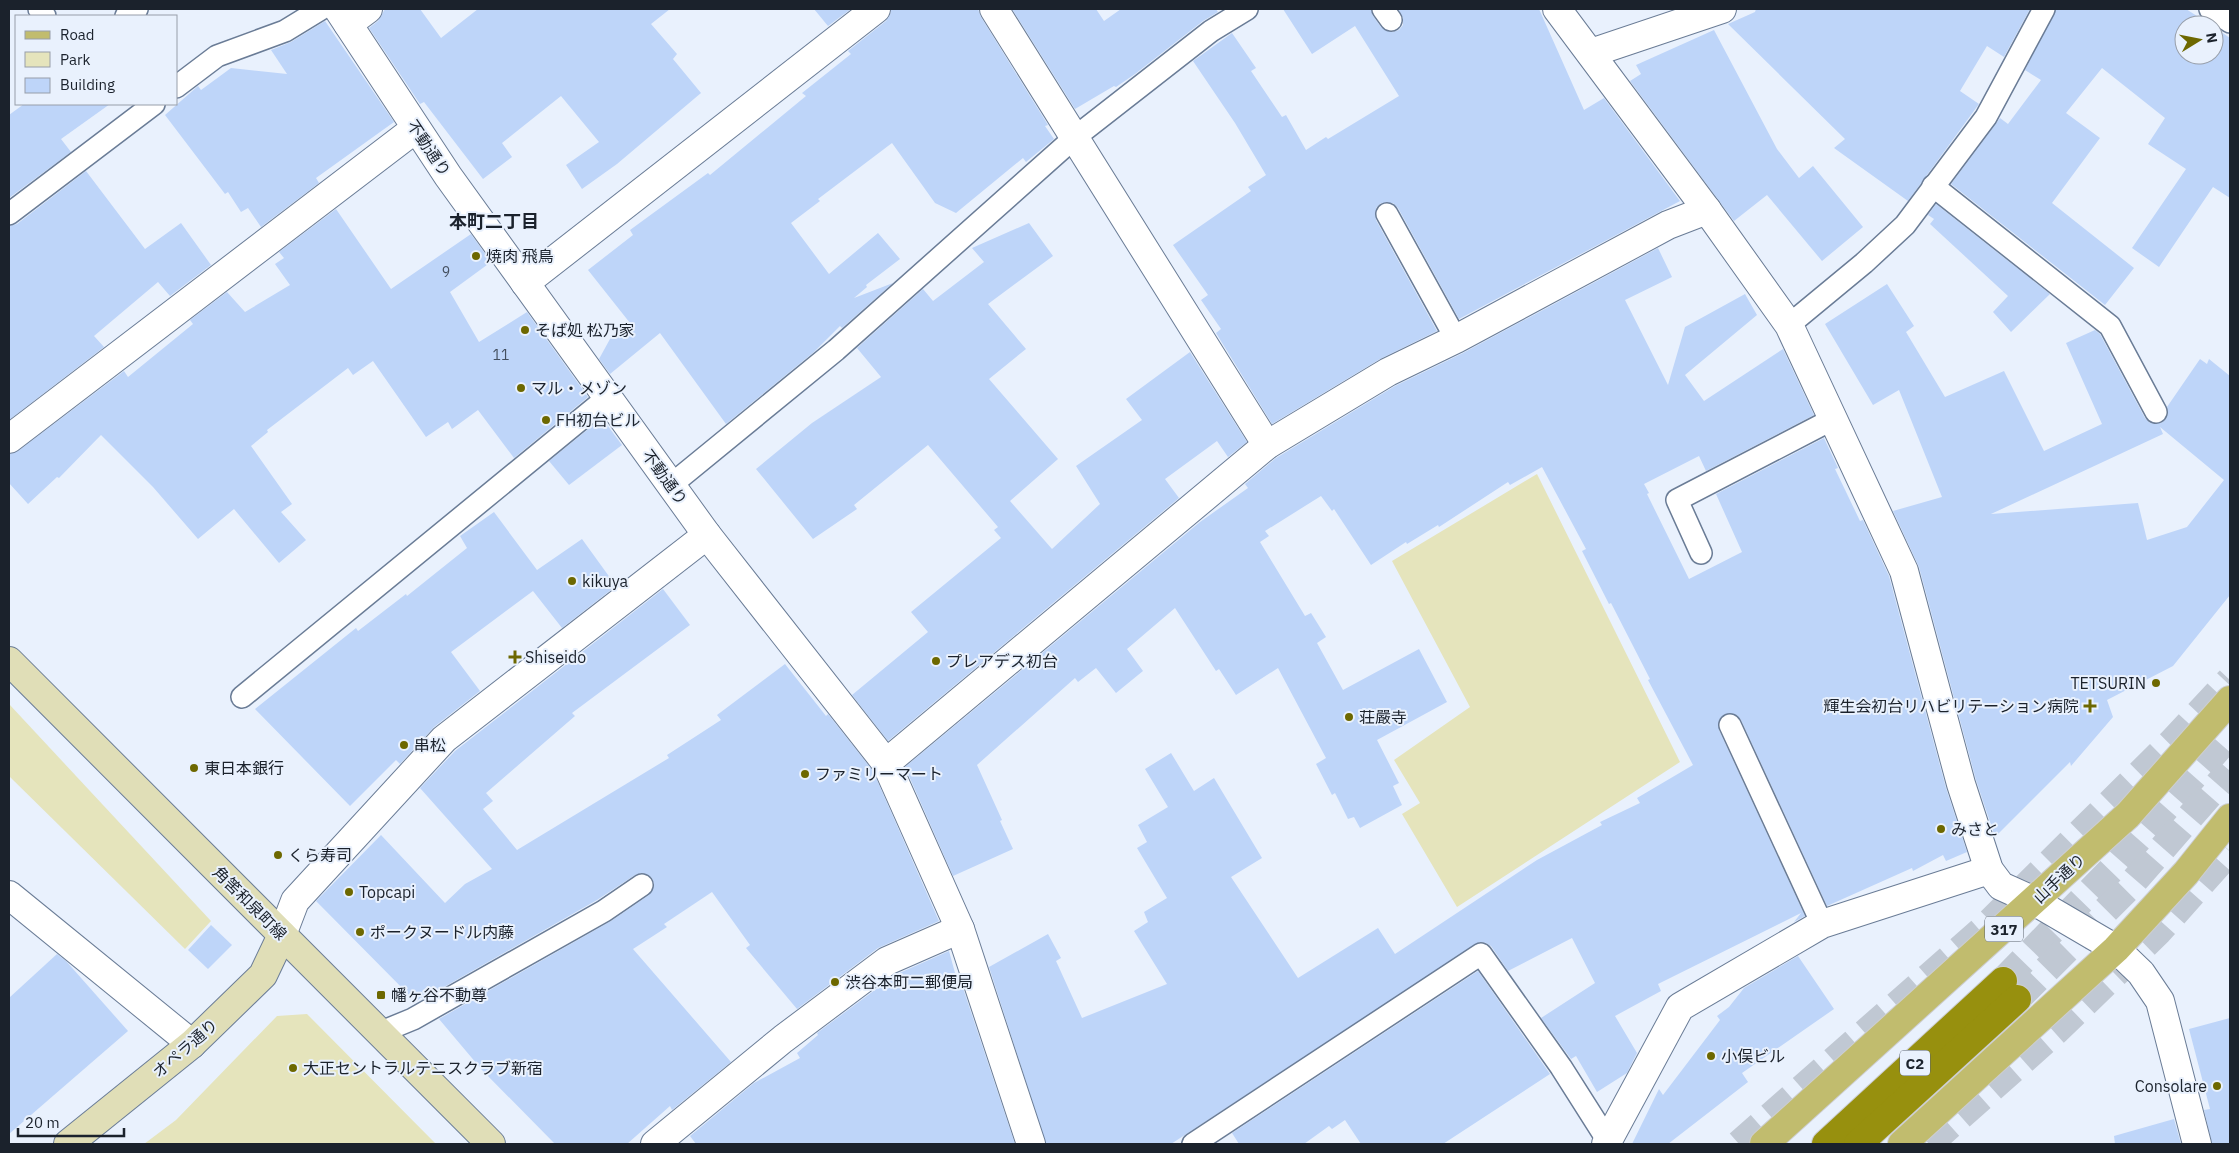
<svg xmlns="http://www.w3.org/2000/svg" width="2239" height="1153" font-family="'IBM Plex Sans','Noto Sans JP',sans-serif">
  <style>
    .green { fill: #e5e4bc }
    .building { fill: #bed5f9; fill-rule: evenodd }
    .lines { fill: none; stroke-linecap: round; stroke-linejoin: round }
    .motorway-tunnel { stroke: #c0c8d3; stroke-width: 28; stroke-dasharray: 28 14; stroke-linecap: butt }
    .service-casing { stroke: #6a7c96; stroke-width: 24 }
    .minor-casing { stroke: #6a7c96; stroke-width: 30 }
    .tertiary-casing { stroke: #6a7c96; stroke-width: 30 }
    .secondary-casing { stroke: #6a7c96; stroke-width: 30 }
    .primary-casing { stroke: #cdced1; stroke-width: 30 }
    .motorway-casing { stroke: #cdced1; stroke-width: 30 }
    .service { stroke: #fff; stroke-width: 21 }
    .minor { stroke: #fff; stroke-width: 28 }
    .tertiary { stroke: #fff; stroke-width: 28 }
    .secondary { stroke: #e0deb7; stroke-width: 28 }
    .primary { stroke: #c1bc6e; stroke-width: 28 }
    .motorway { stroke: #97900e; stroke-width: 28 }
    .poi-dot { fill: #6d6800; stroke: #e9f1fd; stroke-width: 2 }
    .labels { text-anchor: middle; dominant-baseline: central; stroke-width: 4; stroke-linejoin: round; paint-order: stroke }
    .number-label { font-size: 14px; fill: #444f5f }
    .shield { fill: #e9f1fd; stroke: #59606b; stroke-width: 1 }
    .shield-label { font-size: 15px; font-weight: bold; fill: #1b222c }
    .street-label { font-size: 16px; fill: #1b222c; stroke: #e9f1fd }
    .poi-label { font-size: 16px; fill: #1b222c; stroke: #e9f1fd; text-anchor: start }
    .neighbourhood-label { font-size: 18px; font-weight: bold; fill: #1b222c; stroke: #e9f1fd }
  </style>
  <rect width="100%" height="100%" fill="#e9f1fd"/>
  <g class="green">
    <path d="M1537,474L1680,762L1457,907L1402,814L1420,803L1394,760L1470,707L1392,561Z"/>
    <path d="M9,704L211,921L185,949L9,776Z"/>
    <path d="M307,1014L436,1144H144L176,1120L277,1016Z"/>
  </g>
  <g class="building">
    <path d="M385,9H420L441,38L478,9H670L651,24L677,54L673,59L701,93L617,164L582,189L566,165L599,142L561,96L502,143L512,157L483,179L424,102L420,104L369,28L378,21Z"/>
    <path d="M814,9H851L828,26Z"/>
    <path d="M891,9H978L981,17L1048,125L1045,126L1054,139L1026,162L1023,158L956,213L935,203L892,143L818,199L820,201L791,223L829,274L878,233L900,259L866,285L867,287L854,298L893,283L842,328L840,326L814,352L726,424L660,333L610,374L599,359L610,339L630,323L588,270L633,235L630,230L708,173L710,175L806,96L802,93L851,54L848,51L886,21L890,15Z"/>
    <path d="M1012,9H1096L1104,21L1121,9H1216L1218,12L1203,21L1135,74L1116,87L1114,86L1075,109Z"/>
    <path d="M1283,9H1371L1373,16L1381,27L1392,32L1399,30L1403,25V18L1398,9H1539L1584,110L1604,98L1680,201L1459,319L1398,208L1393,203H1381L1376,208V220L1437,331L1380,359L1272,424L1216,333L1221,329L1201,300L1208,295L1173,245L1251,191L1248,187L1266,175L1235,123L1193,61L1232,33L1256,68L1251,71L1282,117L1286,115L1306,150L1326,137L1328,139L1399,96L1355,26L1312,54Z"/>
    <path d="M1756,9H2030L2004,57L1987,46L1960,91L1979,104L1908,201L1834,148L1845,139L1728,24L1755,12Z"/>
    <path d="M2056,9H2186L2211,25H2184V55H2214V27L2230,38V198L2213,187L2159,267L2132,248L2186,169L2148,144L2165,118L2102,68L2066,113L2100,138L2052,203L2134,268L2105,305L1951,184L2000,118L2008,124L2041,80L2025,70Z"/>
    <path d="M325,21L394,122L316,178L319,183L261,227L248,208L241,212L228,192L225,194L165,115L198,86L201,90L231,68L287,74L271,50L291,42Z"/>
    <path d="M1714,30L1777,149L1799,178L1813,166L1863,227L1822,261L1767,195L1734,221L1630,81L1641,74L1636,65Z"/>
    <path d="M24,104H110L61,139L71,152L9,198V115Z"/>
    <path d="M86,171L145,249L181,223L211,265L170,296L158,282L94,336L104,347L9,420V226L17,224Z"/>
    <path d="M1936,204L2050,294L2011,332L1993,312L2008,296L1930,224L1934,219L1928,215Z"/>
    <path d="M336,209L391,289L471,234L491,262L450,292L479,342L527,312L588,397L514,458L478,410L452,429L448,422L426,437L373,361L353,375L348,368L267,430L268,432L251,446L292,504L281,512L306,540L279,563L234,509L198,539L153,487L101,435L59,478L57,477L28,504L9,483V454L18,451L124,371L128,377L193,324L190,320L227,292L245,312L290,285L275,264L284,258L279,252Z"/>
    <path d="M1029,223L1053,256L988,304L1026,349L989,379L1058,459L1010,501L1052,549L1100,504L1076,466L1142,420L1126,399L1190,352L1247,442L1228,457L1217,441L1165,479L1179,498L888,741L852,695L928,632L911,612L1001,538L994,530L998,527L928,445L854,505L857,509L813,539L756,469L812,423L881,377L857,348L923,289L933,301L984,262L972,248Z"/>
    <path d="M1658,248L1672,277L1625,300L1668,385L1685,327L1745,294L1757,315L1685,375L1704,401L1783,349L1814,415L1706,471L1699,456L1644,484L1649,493L1647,494L1689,579L1742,552L1716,494L1824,438L1838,468L1835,469L1860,521L1863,520L1889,576L1946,788L1967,852L1946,861L1943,855L1913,871L1912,868L1827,906L1741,720L1737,715L1725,714L1720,718L1719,730L1805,916L1794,922L1801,913L1658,984L1661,991L1615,1016L1637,1053L1627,1073L1597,1092L1576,1056L1571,1059L1541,1018L1595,983L1572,938L1508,971L1491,946L1486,943L1480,942L1171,1144H1046L989,967L1048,934L1061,958L1056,961L1082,1018L1167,984L1134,931L1148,922L1144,912L1167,898L1137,848L1147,842L1138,825L1168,807L1145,769L1171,753L1194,791L1214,778L1262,858L1231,877L1298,978L1378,928L1395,954L1537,860L1602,825L1600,822L1640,803L1637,798L1693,765L1648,680L1650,679L1611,603L1609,604L1582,551L1586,549L1542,467L1510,485L1508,482L1439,527L1438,525L1407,544L1406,542L1371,565L1334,509L1332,511L1321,496L1265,531L1269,536L1260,542L1305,616L1311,613L1326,637L1317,643L1343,690L1419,649L1447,702L1377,740L1399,783L1393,786L1402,805L1360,828L1354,817L1348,819L1335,793L1332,795L1316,764L1326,758L1278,668L1236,695L1219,669L1216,671L1175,608L1127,649L1143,671L1116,693L1096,668L1078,682L1075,678L977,765L1002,820L1000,821L1013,849L953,876L905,767L1200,522L1248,488L1245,484L1276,458L1395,386L1463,353Z"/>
    <path d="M1887,284L1914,326L1906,332L1945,397L2004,371L2044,451L2102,424L2066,343L2095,330L2100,334L2145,418L2150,423H2161L2166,419L2168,413L2167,407L2200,359L2207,364L2209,359L2230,376V595L2173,666L2107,700L2113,717L2071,766L2070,762L1995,837L1976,780L1919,567L1893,511L1942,497L1899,390L1873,405L1825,324ZM2160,427L2224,480L2187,527L2147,540L2138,503L1991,514L2163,434Z"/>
    <path d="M602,418L622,445L569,485L549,461Z"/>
    <path d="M494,512L537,570L582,539L616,586L562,628L533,591L451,652L480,691L434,727L400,764L396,760L350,806L255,709L356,628L358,631L406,594L407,596L467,548L460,536Z"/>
    <path d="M663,589L690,625L572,713L575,716L486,793L493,801L483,809L517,850L669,758L667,755L721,720L717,715L785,664L826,716L828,714L873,771L939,921L878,948L797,1009L746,948L750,945L712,892L664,924L667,927L633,949L731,1062L672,1110L670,1106L627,1144H555L482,1070L439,1019L611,921L649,895L654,885L652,878L642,873L635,875L597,900L423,999L421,997L416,1002L316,901L381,835L445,903L465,884L492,869L420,788L455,751Z"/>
    <path d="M211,925L232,945L208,969L188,950Z"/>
    <path d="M949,951L958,984L961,982L1015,1144H696L690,1136L754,1083L800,1058L797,1053L818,1035L817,1033L895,975Z"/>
    <path d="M57,954L66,961L128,1031L9,1134V998Z"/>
    <path d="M1798,956L1834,1009L1742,1073L1748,1082L1668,1144H1632L1659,1089L1663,1095L1720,1020L1717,1016L1729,1007L1744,988Z"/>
    <path d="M1478,971L1550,1074L1443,1144H1361L1345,1120L1332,1129L1329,1126L1304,1144H1239L1232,1133Z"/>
    <path d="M2230,1018V1144H2212L2204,1110L2210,1109L2189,1029Z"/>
    <path d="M2174,1119L2181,1144H2115L2114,1136Z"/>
  </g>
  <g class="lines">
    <g class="motorway-tunnel">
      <path d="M2003,981L2113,868L2230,735"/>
      <path d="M2017,999L2127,889L2230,771"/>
      <path d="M1739,1144L1982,930L2171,743L2230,680"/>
      <path d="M1929,1144L2057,1030L2158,932L2230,851"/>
    </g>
    <defs>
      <g id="service">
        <path d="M39,9L45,16"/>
        <path d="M1383,9L1391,20"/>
        <path d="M2210,9L2230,22"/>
        <path d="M126,16L137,9"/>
        <path d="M176,87L217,56L285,31L321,9"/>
        <path d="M1933,186L2110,326L2156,412"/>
        <path d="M9,214L154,104"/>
        <path d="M1387,214L1456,339"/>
        <path d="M1789,325L1864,263L1905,225L1986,117L2044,9"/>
        <path d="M671,485L836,350L1074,138L1211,31L1247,9"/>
        <path d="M1701,553L1677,500L1833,419"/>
        <path d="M242,697L608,397"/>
        <path d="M1730,725L1822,924"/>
        <path d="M379,1033L413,1019L604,911L642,885"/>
        <path d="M1193,1144L1481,954L1561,1067L1608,1141"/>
      </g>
      <g id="minor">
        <path d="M338,9L448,176L707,535L886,763L1267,445L1388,372L1456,339L1668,225L1707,210"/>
        <path d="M994,9L1267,445"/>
        <path d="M1557,9L1707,210L1789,325L1904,571L1961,784L1989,870L2001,886L2034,901L2116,949L2141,973L2160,1001L2197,1144"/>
        <path d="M348,24L368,9"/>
        <path d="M1591,53L1722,9"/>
        <path d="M525,283L876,9"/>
        <path d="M9,439L415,129"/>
        <path d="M9,895L192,1044"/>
        <path d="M282,935L295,901L444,739L707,535"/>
        <path d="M655,1144L783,1039L887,961L960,929"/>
        <path d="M1606,1144L1680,1007L1822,924L1989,870"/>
      </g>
      <path id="tertiary" d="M886,763L960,929L1031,1144"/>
      <g id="secondary">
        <path d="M9,661L491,1144"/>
        <path d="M68,1144L192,1044L263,975L282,935"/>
      </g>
      <g id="primary">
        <path d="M1764,1144L2128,815L2230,700"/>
        <path d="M1902,1144L2116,949L2186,873L2230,818"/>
      </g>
      <g id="motorway">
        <path d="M1826,1144L2003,981"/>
        <path d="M1858,1144L2017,999"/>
      </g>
    </defs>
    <use href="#service" class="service-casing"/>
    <use href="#minor" class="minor-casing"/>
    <use href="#tertiary" class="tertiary-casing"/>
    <use href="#secondary" class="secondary-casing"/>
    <use href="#primary" class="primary-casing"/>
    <use href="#motorway" class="motorway-casing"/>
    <use href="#service" class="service"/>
    <use href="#minor" class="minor"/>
    <use href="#tertiary" class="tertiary"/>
    <use href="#secondary" class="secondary"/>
    <use href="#primary" class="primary"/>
    <use href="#motorway" class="motorway"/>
  </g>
  <g class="poi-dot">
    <circle cx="476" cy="256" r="5"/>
    <circle cx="525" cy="330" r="5"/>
    <circle cx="521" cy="388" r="5"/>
    <circle cx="546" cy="420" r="5"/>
    <circle cx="572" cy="581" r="5"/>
    <path d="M512.5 649.5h5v5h5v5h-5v5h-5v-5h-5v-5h5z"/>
    <circle cx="936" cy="661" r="5"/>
    <circle cx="2156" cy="683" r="5"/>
    <path d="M2087.5 698.5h5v5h5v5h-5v5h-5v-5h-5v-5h5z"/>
    <circle cx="1349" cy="717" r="5"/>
    <circle cx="404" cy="745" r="5"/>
    <circle cx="194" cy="768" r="5"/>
    <circle cx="805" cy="774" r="5"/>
    <circle cx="1941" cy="829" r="5"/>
    <circle cx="278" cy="855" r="5"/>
    <circle cx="349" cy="892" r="5"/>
    <circle cx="360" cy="932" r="5"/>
    <circle cx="835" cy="982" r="5"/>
    <rect x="376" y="990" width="10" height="10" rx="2.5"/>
    <circle cx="1711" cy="1056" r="5"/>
    <circle cx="293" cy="1068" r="5"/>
    <circle cx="2217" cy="1086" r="5"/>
  </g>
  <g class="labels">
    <g class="number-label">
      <text x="446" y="272">9</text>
      <text x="501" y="355">11</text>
    </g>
    <g class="shield">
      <rect x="1985" y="916.5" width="38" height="25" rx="4"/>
      <rect x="1900" y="1050.5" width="30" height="25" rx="4"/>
    </g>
    <g class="shield-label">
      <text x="2004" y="929">317</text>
      <text x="1915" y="1063">C2</text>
    </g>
    <g class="street-label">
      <text transform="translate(429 148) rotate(56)">不動通り</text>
      <text transform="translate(665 477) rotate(54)">不動通り</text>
      <text transform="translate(2059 878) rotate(-43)">山手通り</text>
      <text transform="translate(250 903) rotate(45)">角筈和泉町線</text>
      <text transform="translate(185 1048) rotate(-41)">オペラ通り</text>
    </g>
    <g class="poi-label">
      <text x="486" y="256">焼肉 飛鳥</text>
      <text x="535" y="330">そば処 松乃家</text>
      <text x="531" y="388">マル・メゾン</text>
      <text x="556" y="420">FH初台ビル</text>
      <text x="582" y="581">kikuya</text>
      <text x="525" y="657">Shiseido</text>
      <text x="946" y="661">プレアデス初台</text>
      <text x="2146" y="683" text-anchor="end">TETSURIN</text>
      <text x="2079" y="706" text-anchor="end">輝生会初台リハビリテーション病院</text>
      <text x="1359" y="717">荘嚴寺</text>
      <text x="414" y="745">串松</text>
      <text x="204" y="768">東日本銀行</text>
      <text x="815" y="774">ファミリーマート</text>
      <text x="1951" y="829">みさと</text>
      <text x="288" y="855">くら寿司</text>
      <text x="359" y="892">Topcapi</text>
      <text x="370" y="932">ポークヌードル内藤</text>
      <text x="845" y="982">渋谷本町二郵便局</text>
      <text x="391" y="995">幡ヶ谷不動尊</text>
      <text x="1721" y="1056">小俣ビル</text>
      <text x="303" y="1068">大正セントラルテニスクラブ新宿</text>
      <text x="2207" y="1086" text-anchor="end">Consolare</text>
    </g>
    <g class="neighbourhood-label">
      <text x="494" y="221">本町二丁目</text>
    </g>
  </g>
  <rect width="2239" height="1153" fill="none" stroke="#1b222c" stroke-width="20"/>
  <rect x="15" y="15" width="162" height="90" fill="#e9f1fd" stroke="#979ea9"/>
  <rect x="25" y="31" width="25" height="8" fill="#c1bc6e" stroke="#979ea9"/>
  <text x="60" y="40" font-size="15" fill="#1b222c">Road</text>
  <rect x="25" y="52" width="25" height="15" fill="#e5e4bc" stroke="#979ea9"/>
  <text x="60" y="65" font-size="15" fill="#1b222c">Park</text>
  <rect x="25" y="78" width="25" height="15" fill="#bed5f9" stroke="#979ea9"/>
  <text x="60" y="90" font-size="15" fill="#1b222c">Building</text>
  <g transform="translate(2199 40) rotate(80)"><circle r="24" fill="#e9f1fd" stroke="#979ea9"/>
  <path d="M0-4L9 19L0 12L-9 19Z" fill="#6d6800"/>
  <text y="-8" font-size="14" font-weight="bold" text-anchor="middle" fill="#1b222c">N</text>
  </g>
  <path d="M18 1128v8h106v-8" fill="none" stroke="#1b222c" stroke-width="2.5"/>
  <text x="25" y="1128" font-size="15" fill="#1b222c" stroke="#e9f1fd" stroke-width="4" paint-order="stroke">20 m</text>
</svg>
